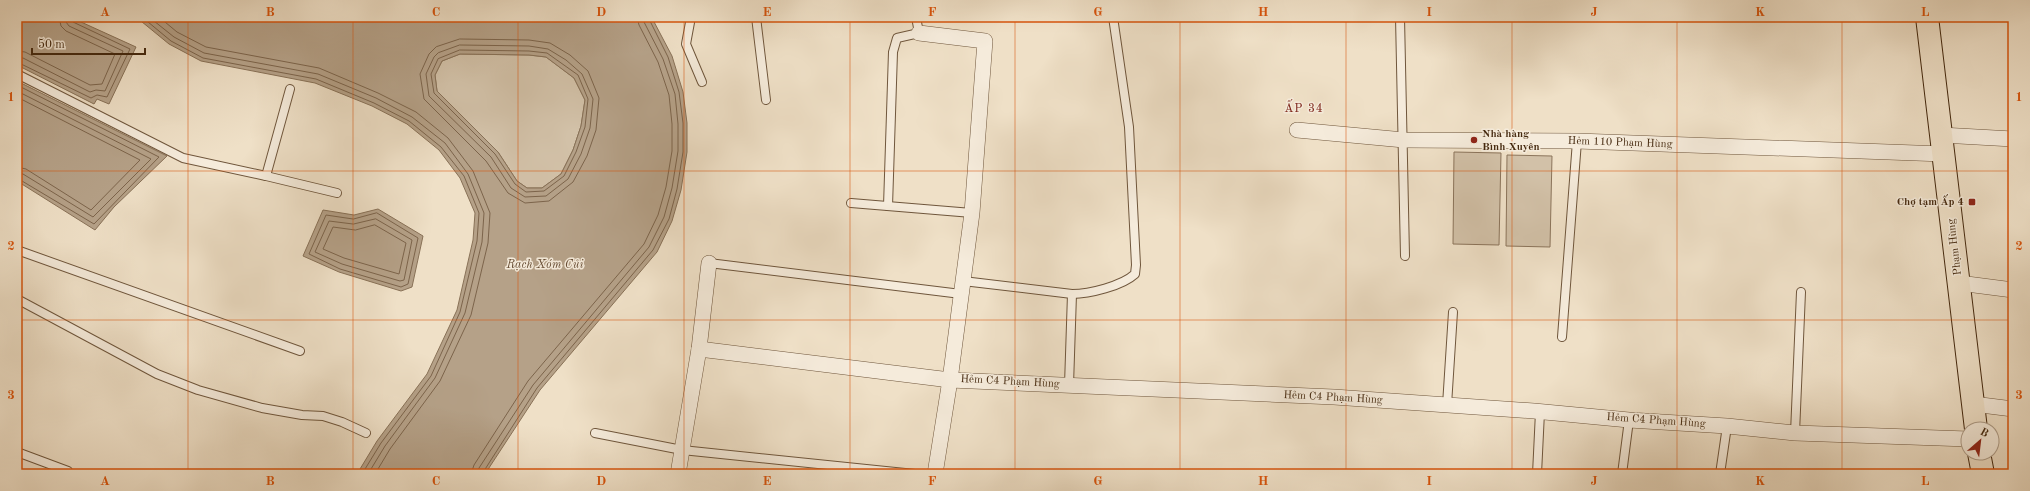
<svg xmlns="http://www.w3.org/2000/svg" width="2030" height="491" font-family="'Old Standard TT',serif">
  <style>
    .green { fill: #d2c1a8; stroke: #8b745b }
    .water { fill: #b5a188; stroke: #887157; fill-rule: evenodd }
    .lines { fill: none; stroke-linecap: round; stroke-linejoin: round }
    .shore { stroke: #7c644b; stroke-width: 1 }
    .service-casing { stroke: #6f563c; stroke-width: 10 }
    .minor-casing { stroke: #6f563c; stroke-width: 16 }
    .primary-casing { stroke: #44280e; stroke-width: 24 }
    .service { stroke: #f5ebdb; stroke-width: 8 }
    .minor { stroke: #f5ebdb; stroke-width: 15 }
    .primary { stroke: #efe0c7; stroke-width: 22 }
    .grid { fill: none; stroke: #d8540c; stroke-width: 1; stroke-opacity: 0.55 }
    .poi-dot { fill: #8f2418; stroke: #f5ebdb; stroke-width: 1.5 }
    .labels { text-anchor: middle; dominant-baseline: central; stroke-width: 3; stroke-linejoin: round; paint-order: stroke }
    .poi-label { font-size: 11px; font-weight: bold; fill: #44280e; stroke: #f5ebdb; text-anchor: start }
    .street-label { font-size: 11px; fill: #44280e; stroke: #f5ebdb }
    .neighbourhood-label { font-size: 12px; letter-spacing: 1px; fill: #7a1f14; stroke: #f5ebdb }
    .water-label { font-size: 12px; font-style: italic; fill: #664c33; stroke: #f5ebdb }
    .neatline { fill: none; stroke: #d8540c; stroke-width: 1.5 }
    .grid-label { font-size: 13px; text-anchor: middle; font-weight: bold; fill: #d8540c }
  </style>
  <rect width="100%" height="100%" fill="#efe0c7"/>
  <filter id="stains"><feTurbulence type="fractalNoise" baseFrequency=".005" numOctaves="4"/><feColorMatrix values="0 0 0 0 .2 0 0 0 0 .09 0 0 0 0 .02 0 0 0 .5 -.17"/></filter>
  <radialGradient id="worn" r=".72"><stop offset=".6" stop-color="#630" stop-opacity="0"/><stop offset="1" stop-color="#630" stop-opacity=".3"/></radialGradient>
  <g class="green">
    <path d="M460,54L529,55L546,57L574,78L585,100L581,126L573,150L561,174L542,188H527L517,181L498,152L437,91L435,75L442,61Z"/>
    <path d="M1454,152L1501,153L1499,245L1453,244Z"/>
    <path d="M1507,155L1552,156L1550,247L1506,246Z"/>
  </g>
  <g class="water">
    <path d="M17,17H70L136,47L109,104L97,99L94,104L17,65Z"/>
    <path d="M136,17L652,18L672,56L683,92L687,123V152L681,190L672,221L657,252L540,390L485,474H357L377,441L427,374L457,310L473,240L475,213L460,178L439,150L407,124L372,106L315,83L201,61L169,44ZM460,54L529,55L546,57L574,78L585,100L581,126L573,150L561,174L542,188H527L517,181L498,152L437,91L435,75L442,61Z"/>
    <path d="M17,81L167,156L114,207L95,230L17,181Z"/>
    <path d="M378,209L423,236L412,287L401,291L339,272L303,256L323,210L354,215Z"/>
  </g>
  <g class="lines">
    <g class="shore">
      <path d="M142,17L171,41L203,58L316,79L374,103L409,121L441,147L464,176L479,213L477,241L460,312L431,376L381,443L362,474"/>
      <path d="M149,17L174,37L204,53L318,74L376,98L412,117L445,143L468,174L484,213L482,242L465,313L435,378L385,446L368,474"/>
      <path d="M159,17L177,32L206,47L319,68L378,93L416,112L448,138L473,171L490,213L488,243L471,315L440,381L390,449L375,474"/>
      <path d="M460,39L529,40L550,43L570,55L588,71L599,98L596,130L587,156L573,182L549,201L525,203L508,193L486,161L424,99L420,74L429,54L436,47Z"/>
      <path d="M460,45L529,46L548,49L566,60L582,74L593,99L590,128L581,154L568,179L546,196L525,197L511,188L491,157L429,96L426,74L434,57L438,53Z"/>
      <path d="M460,50L529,51L547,53L578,75L588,99L585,127L576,152L564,176L544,191L526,192L515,184L495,154L434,93L431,74L438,59Z"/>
      <path d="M17,51L25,52L90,85L102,84L115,54L66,31L61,26L59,17"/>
      <path d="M17,57L23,58L90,92L96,90L105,91L123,51L69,26L66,22L65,17"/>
      <path d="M17,62L91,98L97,95L107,97L130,49L73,22L70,17"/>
      <path d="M17,85L159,157L94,224L17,178"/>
      <path d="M17,91L151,159L93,217L23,174L17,173"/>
      <path d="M17,97L140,160L91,210L26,169L17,167"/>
      <path d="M377,213L418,238L408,284L401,287L340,269L309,254L326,215L353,219Z"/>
      <path d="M376,219L412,240L404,280L400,281L342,264L315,252L329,221L353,224Z"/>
      <path d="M375,225L406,243L399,274L344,258L323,249L333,227L355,230Z"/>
      <path d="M471,474L474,465L528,381L644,244L658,215L666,187L672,151V124L669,95L658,62L639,25L637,17"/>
      <path d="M477,474L479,468L533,385L649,247L664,217L672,188L678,151V124L675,94L663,59L644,22L643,17"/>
      <path d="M482,474L537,388L653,250L669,219L677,189L683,152V123L679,92L668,57L648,17"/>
    </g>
    <defs>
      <g id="service">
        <path d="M691,17L686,44L702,82"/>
        <path d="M756,17L766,100"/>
        <path d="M1400,17L1405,256"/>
        <path d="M17,74L183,158L266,176L290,89"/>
        <path d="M266,176L337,193"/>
        <path d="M851,203L972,213"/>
        <path d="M888,206L893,52L897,38L919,33L916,17"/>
        <path d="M17,250L300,351"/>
        <path d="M709,263L961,294"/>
        <path d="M963,281L1072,294C1089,294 1122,286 1135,274L1136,265L1129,127L1113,17"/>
        <path d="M17,299L157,374L198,390L262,408L302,415L323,416L342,422L366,433"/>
        <path d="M1562,337L1577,141"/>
        <path d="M1069,385L1072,294"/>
        <path d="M1447,405L1453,312"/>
        <path d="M595,433L682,450L915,474"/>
        <path d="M1795,433L1801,292"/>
        <path d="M17,452L68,471"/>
        <path d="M1537,474L1540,412"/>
        <path d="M1622,474L1629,420"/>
        <path d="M1720,474L1727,426"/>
      </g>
      <g id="minor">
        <path d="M919,33L985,41L972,213L950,380L935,474"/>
        <path d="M1297,130L1404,140L1577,141L1944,154"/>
        <path d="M1941,135L2013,139"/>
        <path d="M1959,283L2013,290"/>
        <path d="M699,349L950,380L1334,397L1534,411L1629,420L1727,426L1795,433L1968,439"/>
        <path d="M1973,404L2013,409"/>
        <path d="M678,474L699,349L709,263"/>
      </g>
      <g id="primary">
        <path d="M1927,17L1976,429"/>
        <path d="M1979,453L1983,474"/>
      </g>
    </defs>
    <use href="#service" class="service-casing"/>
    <use href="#minor" class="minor-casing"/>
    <use href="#primary" class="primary-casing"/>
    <use href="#service" class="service"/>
    <use href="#minor" class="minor"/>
    <use href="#primary" class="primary"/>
  </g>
  <path class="grid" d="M188,17V474M353,17V474M518,17V474M684,17V474M850,17V474M1015,17V474M1180,17V474M1346,17V474M1512,17V474M1677,17V474M1842,17V474M17,171H2013M17,320H2013"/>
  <g class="poi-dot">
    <circle cx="1474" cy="140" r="4"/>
    <rect x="1968" y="198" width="8" height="8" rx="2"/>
  </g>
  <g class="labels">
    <g class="poi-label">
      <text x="1482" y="134">Nhà hàng<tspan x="1482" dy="13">Bình Xuyên</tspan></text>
      <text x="1964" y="202" text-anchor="end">Chợ tạm Ấp 4</text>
    </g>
    <g class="street-label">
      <text transform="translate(1620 143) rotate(2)">Hẻm 110 Phạm Hùng</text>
      <text transform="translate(1955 247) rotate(-97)">Phạm Hùng</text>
      <text transform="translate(1010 382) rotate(3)">Hẻm C4 Phạm Hùng</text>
      <text transform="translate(1333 398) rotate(3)">Hẻm C4 Phạm Hùng</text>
      <text transform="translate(1656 421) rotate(4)">Hẻm C4 Phạm Hùng</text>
    </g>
    <g class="neighbourhood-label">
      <text x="1304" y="109">ẤP 34</text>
    </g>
    <g class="water-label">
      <text x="545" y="265">Rạch Xóm Củi</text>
    </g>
  </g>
  <rect width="2030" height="491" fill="none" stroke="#efe0c7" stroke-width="44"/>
  <g transform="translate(1980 441) rotate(28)"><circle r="19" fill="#f5ebdb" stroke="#ae9d89"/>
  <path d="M0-3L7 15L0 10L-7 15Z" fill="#8f2418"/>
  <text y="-6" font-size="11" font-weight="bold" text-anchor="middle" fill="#44280e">B</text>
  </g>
  <path d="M32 48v6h113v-6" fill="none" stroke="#44280e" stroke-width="2"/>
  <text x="38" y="48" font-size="12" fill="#44280e" stroke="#f5ebdb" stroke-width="3" paint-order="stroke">50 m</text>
  <rect x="22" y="22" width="1986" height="447" class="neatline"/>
  <g class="grid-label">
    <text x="105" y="16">A</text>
    <text x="270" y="16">B</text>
    <text x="436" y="16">C</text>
    <text x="601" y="16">D</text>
    <text x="767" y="16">E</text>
    <text x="932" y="16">F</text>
    <text x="1098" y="16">G</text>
    <text x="1263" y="16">H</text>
    <text x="1429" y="16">I</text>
    <text x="1594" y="16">J</text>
    <text x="1760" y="16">K</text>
    <text x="1925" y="16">L</text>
    <text x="11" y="101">1</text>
    <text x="2019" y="101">1</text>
    <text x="11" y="250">2</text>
    <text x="2019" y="250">2</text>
    <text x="11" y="399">3</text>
    <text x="2019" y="399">3</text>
    <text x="105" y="485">A</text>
    <text x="270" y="485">B</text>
    <text x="436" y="485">C</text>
    <text x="601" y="485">D</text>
    <text x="767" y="485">E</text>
    <text x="932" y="485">F</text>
    <text x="1098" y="485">G</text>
    <text x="1263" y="485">H</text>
    <text x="1429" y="485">I</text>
    <text x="1594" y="485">J</text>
    <text x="1760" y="485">K</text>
    <text x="1925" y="485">L</text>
  </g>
  <rect width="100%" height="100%" filter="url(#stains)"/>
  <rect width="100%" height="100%" fill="url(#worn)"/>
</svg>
